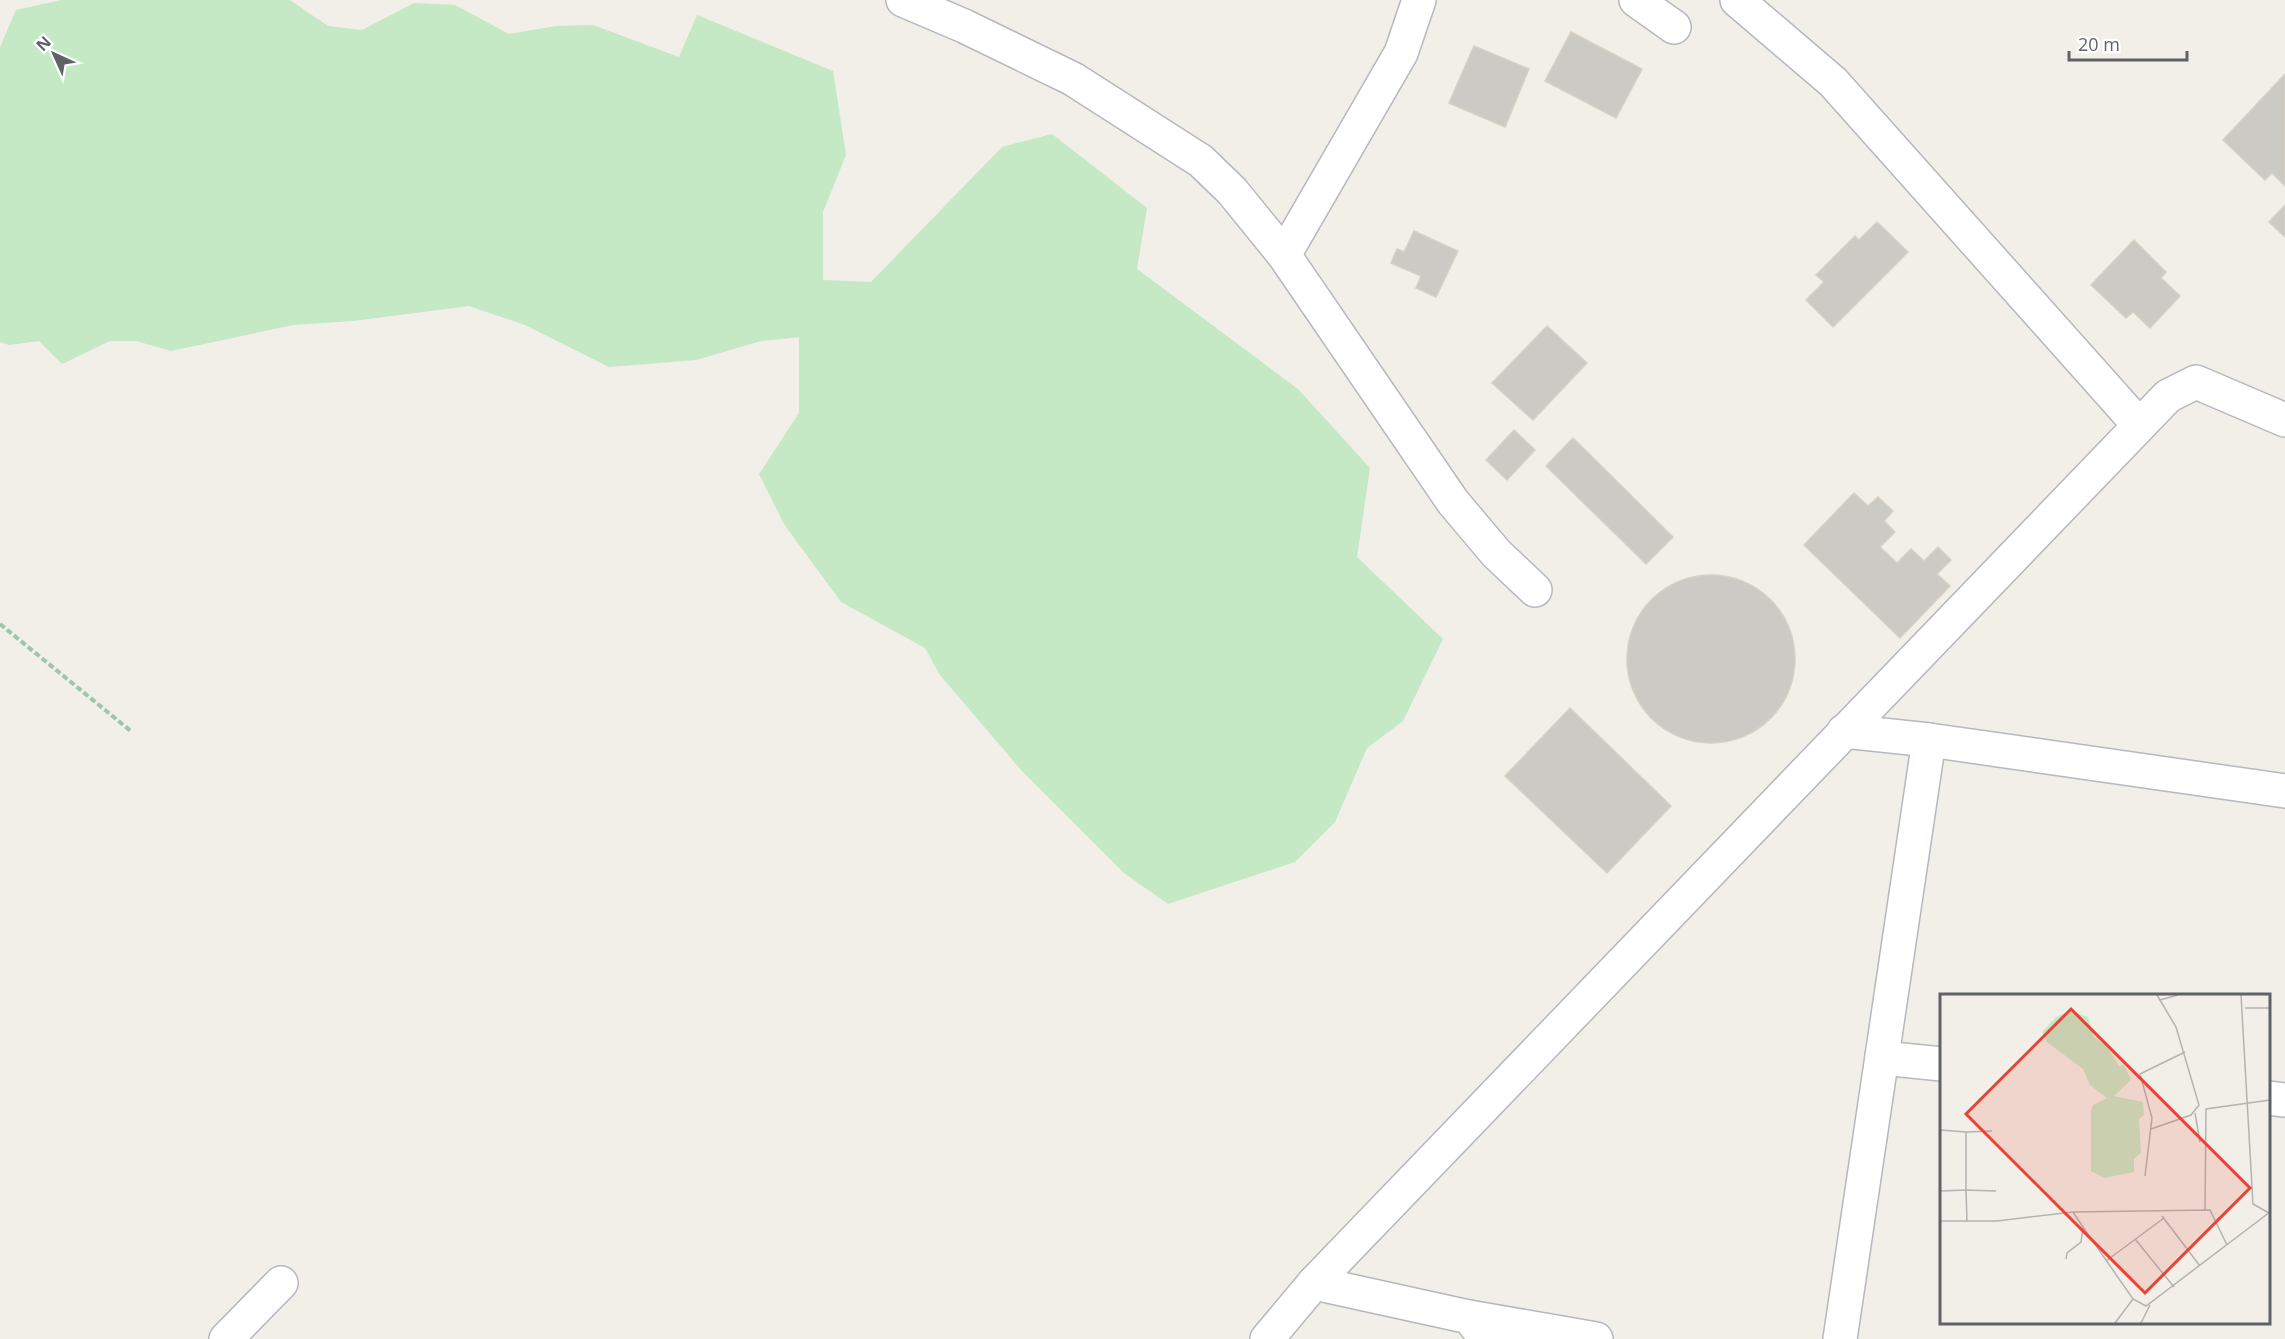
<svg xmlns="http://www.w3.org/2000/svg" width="2285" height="1339" font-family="'Open Sans',sans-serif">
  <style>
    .green { fill: #c5e8c5 }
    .building { fill: #cccac5; stroke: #d6d1c6; stroke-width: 1.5 }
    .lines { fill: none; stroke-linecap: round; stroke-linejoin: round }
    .minor-casing { stroke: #b5b8bc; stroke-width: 36 }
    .path { stroke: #9cc7a9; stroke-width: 4; stroke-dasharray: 6 3; stroke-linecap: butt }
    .minor { stroke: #fff; stroke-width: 33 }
    .inset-road { fill: none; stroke: #b3b3b1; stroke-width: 1.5 }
    .view { fill: #ea4335; fill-opacity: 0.15; stroke: #ea4335; stroke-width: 3 }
    .inset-edge { fill: none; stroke: #5f6368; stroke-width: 3 }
  </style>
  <rect width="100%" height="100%" fill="#f1efe8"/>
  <path class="green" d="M61,0H290L328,26L362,30L414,3L455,5L509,34L556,26L593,25L679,57L697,15L833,71L846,155L823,212V280L871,282L1002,147L1052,134L1147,208L1137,269L1298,389L1370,468L1357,557L1443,639L1403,721L1367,748L1335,822L1295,862L1168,904L1124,873L1021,770L940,675L925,648L841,602L784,524L759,474L799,413V337L761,341L696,360L609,367L525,325L469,306L353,321L293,325L171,351L136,341H110L62,364L39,341L9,345L0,342V47L16,10Z"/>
  <g class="building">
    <path d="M1571,32L1642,69L1616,118L1545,81Z"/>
    <path d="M1474,46L1529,69L1505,127L1449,103Z"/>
    <path d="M2285,74V186L2272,173L2265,180L2223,140Z"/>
    <path d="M2285,205V237L2269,222Z"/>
    <path d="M1877,222L1908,252L1833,327L1806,300L1824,282L1816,275L1855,236L1859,240Z"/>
    <path d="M1414,231L1458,251L1436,297L1416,288L1421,276L1391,263L1397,249L1404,252Z"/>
    <path d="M2134,240L2166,272L2161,278L2180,296L2150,328L2133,312L2126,318L2091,285Z"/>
    <path d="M1547,326L1587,363L1533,420L1492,383Z"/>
    <path d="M1514,430L1535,450L1507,480L1486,460Z"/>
    <path d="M1573,438L1673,537L1646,564L1546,466Z"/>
    <path d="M1854,493L1868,506L1878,497L1893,511L1884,521L1895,532L1880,547L1897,563L1911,549L1924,561L1938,547L1951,560L1937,574L1950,586L1900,638L1804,545Z"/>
    <circle cx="1711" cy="659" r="84"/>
    <path d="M1570,708L1671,806L1607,873L1505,776Z"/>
  </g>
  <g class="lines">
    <defs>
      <g id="minor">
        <path d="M903,0L964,26L1073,79L1201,161L1232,191L1284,255L1453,502L1496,553L1535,590"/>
        <path d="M1636,0L1674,27"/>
        <path d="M1737,0L1833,82L2139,425"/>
        <path d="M1284,255L1401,53L1419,0"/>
        <path d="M1844,731L1929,740L2285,791"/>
        <path d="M1882,1058L1942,1064"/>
        <path d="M2268,1098L2285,1100"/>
        <path d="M1314,1283L2168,396L2196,382L2285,420"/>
        <path d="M1469,1317L1596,1339"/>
        <path d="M226,1339L281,1283"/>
        <path d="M1267,1339L1314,1283L1469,1317L1486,1339"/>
        <path d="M1840,1339L1929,740"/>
      </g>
    </defs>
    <use href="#minor" class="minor-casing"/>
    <path class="path" d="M0,624L132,732"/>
    <use href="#minor" class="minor"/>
  </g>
  <g transform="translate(1940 994)">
    <rect width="330" height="330" fill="#f1efe8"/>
    <path d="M131,17L148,23L154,43L166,51L179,72L184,71L191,86L174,102L203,108L204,121L199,125L201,159L194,165V178L165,184L151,177V117L153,111L167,104L150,91L143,75L107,48L102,38L116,23Z" fill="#c5e8c5"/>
    <path class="inset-road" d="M301,1L313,210L329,219M220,6L238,1M305,14H330M255,119L260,148M211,135L251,121L259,111L236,33L217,1M0,136L26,138V196L0,197M26,138L52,137M205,182L212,124L200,80L245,58M265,216L266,115L330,106M133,218L270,216L287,251M222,222L260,272M0,227H57L133,218L143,233L141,248L127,259L126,265M27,227L26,196L56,197M143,233L193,305L206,312L330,218M195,245L234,293M166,267L224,224M175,329L193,305M201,329L210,311"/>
    <path class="view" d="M131,15L310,194L205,299L26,120Z"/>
    <rect width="330" height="330" class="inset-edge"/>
  </g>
  <g transform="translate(54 54) rotate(315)" stroke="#ffffff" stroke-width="4.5" paint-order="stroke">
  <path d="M0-4.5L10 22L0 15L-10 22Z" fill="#5f6368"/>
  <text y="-9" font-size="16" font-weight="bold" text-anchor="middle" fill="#5f6368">N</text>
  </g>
  <path d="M2069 51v9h118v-9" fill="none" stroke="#5f6368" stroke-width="3"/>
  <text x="2078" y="51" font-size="18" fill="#5f6368" stroke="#ffffff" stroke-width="4.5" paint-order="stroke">20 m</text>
</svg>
